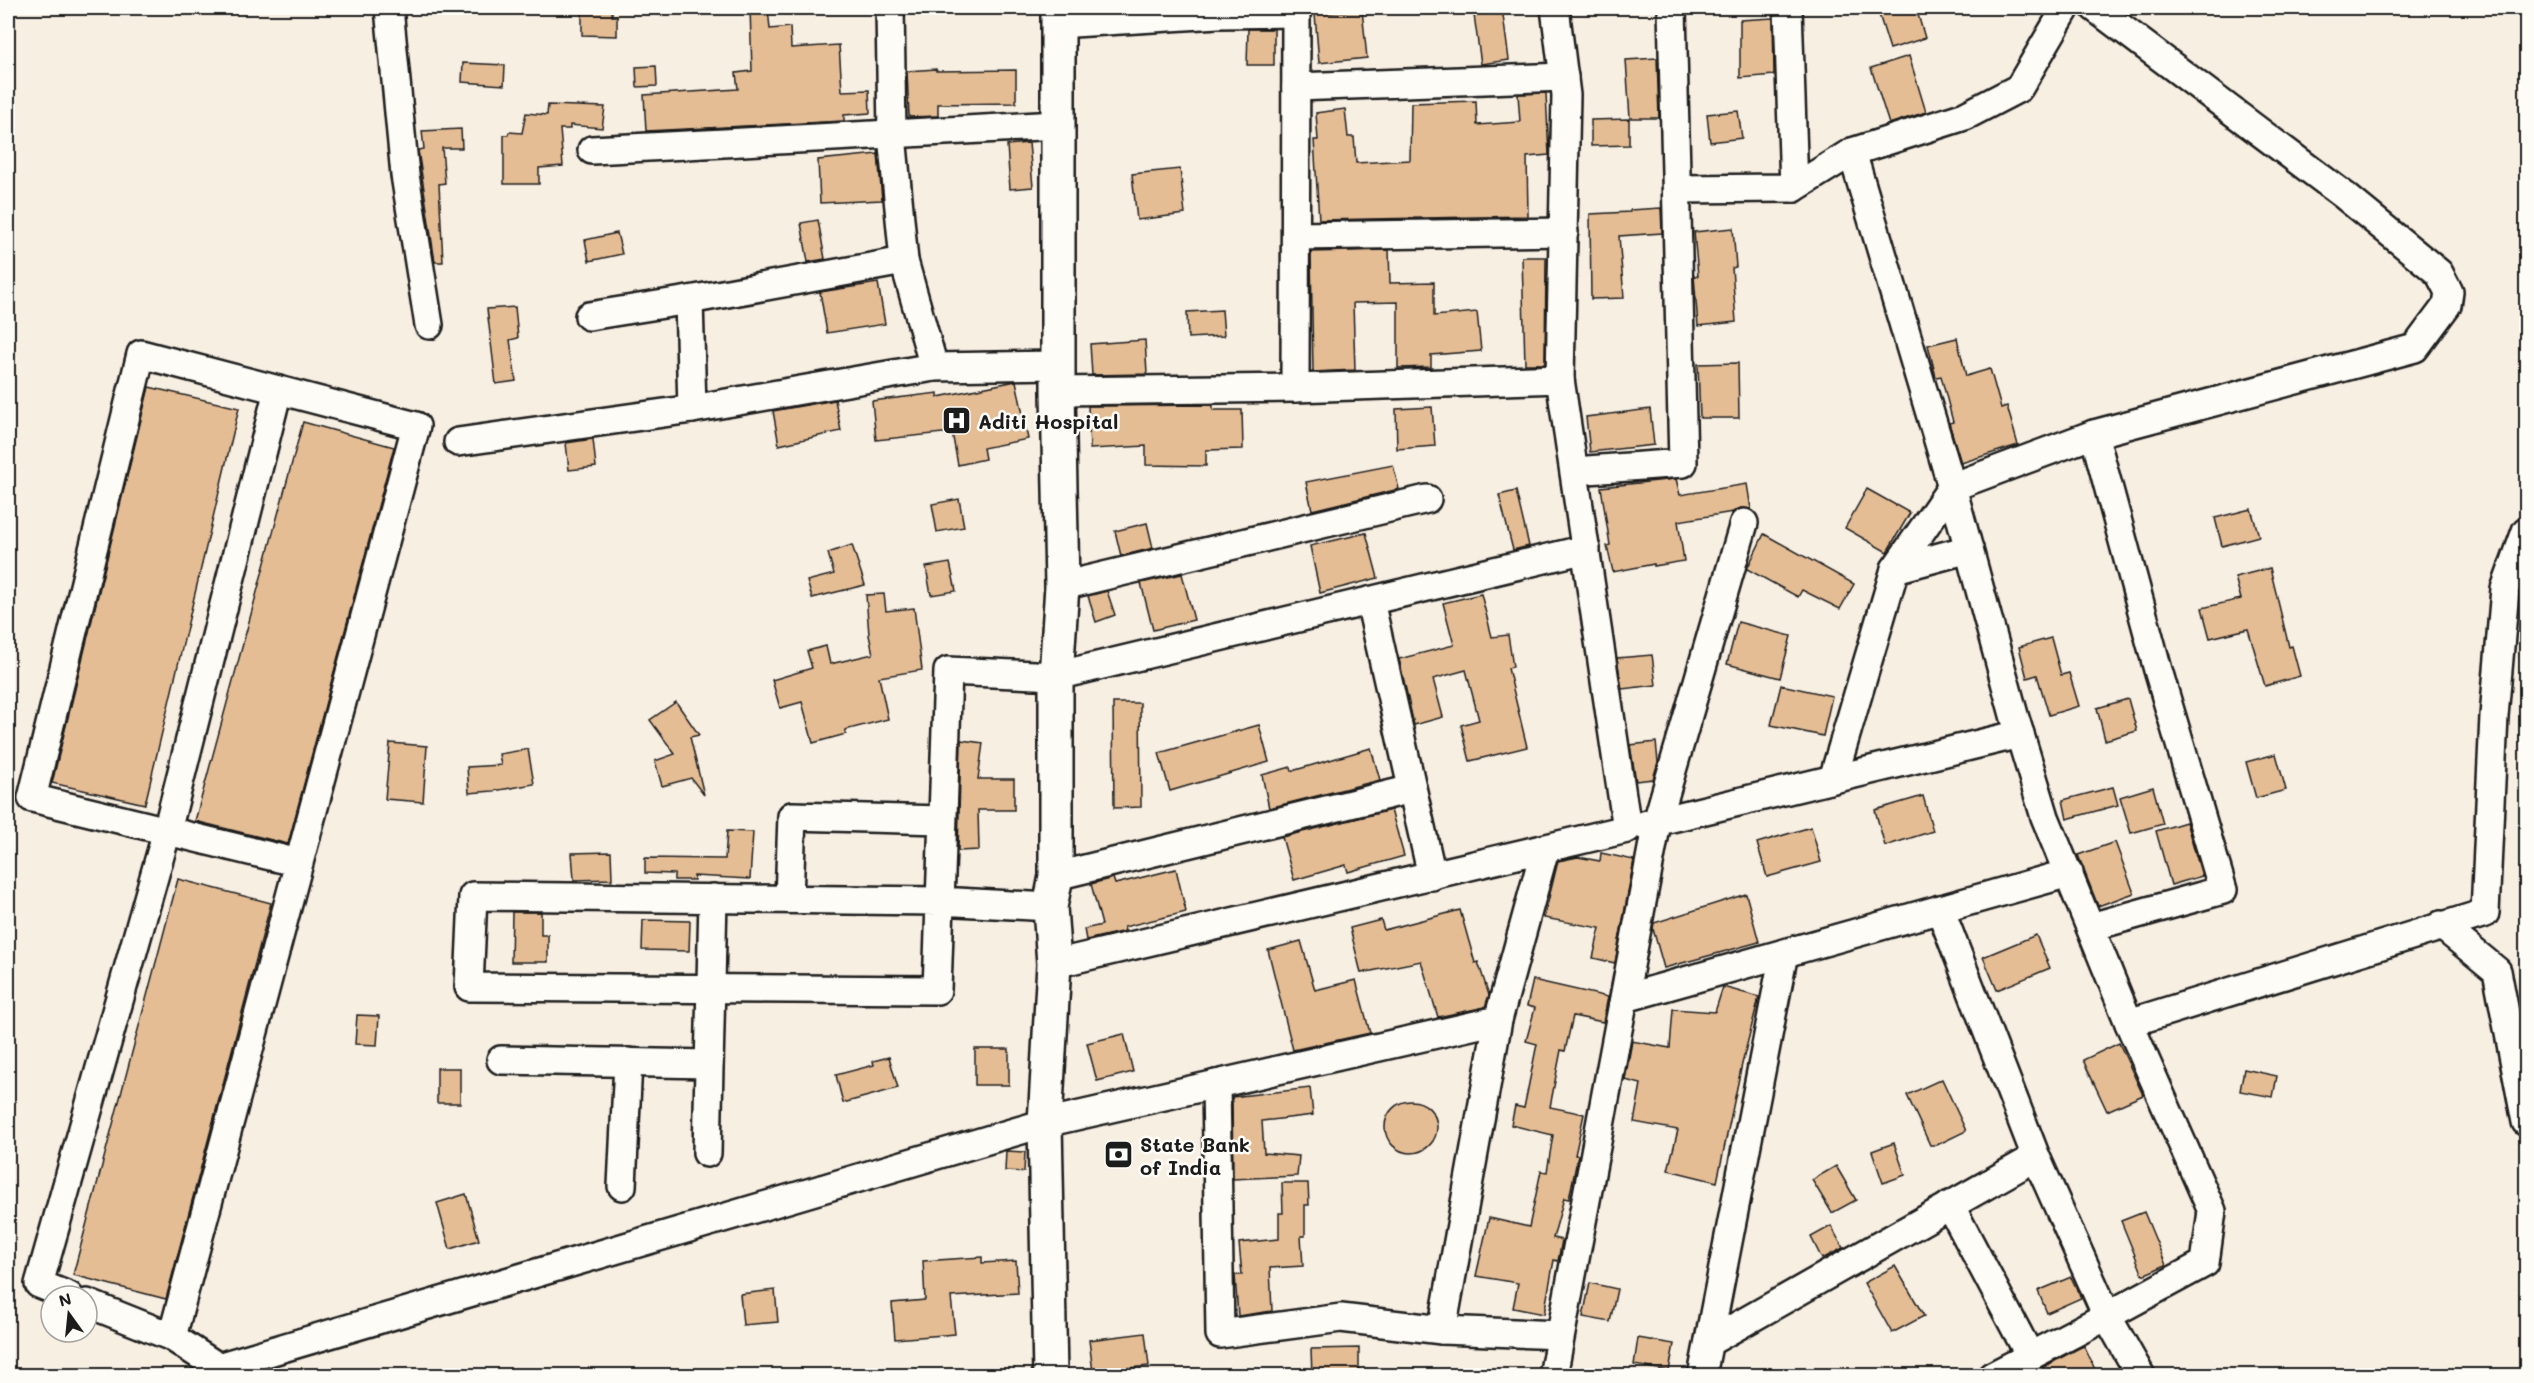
<svg xmlns="http://www.w3.org/2000/svg" width="2534" height="1383" font-family="Mali,sans-serif">
  <style>
    .building { fill: #e5bd95; stroke: #1c1c1c; stroke-width: 1.5 }
    .lines { fill: none; stroke-linecap: round; stroke-linejoin: round }
    .minor-casing { stroke: #1c1c1c; stroke-width: 32 }
    .secondary-casing { stroke: #1c1c1c; stroke-width: 38 }
    .minor { stroke: #fdfcf7; stroke-width: 27 }
    .secondary { stroke: #fdfcf7; stroke-width: 33 }
    .labels { text-anchor: middle; dominant-baseline: central; stroke-width: 5; stroke-linejoin: round; paint-order: stroke }
    .poi-label { font-size: 20px; font-weight: bold; fill: #1c1c1c; stroke: #fdfcf7; text-anchor: start }
  </style>
  <rect width="100%" height="100%" fill="#f8efe3"/>
  <filter id="ink" filterUnits="userSpaceOnUse"><feTurbulence type="fractalNoise" baseFrequency=".0167" numOctaves="2"/><feDisplacementMap in="SourceGraphic" scale="12" xChannelSelector="R" yChannelSelector="G"/><feConvolveMatrix kernelMatrix="1 2 1 2 8 2 1 2 1" color-interpolation-filters="sRGB"/></filter>
  <g filter="url(#ink)">
    <g class="building">
      <path d="M582,8H612V16H617V36L582,35Z"/>
      <path d="M750,8H768L770,29L790,27L791,48L839,45L842,91L869,90L870,113L844,115V121L646,131L644,95L738,89L736,73L752,71Z"/>
      <path d="M1473,8H1502L1509,60L1481,64Z"/>
      <path d="M1877,8H1916L1925,38L1890,49Z"/>
      <path d="M1362,10L1367,58L1319,63L1315,14Z"/>
      <path d="M1773,18L1774,75L1740,78V20Z"/>
      <path d="M1248,29H1274V65H1247Z"/>
      <path d="M1909,56L1926,112L1889,124L1871,68Z"/>
      <path d="M1657,58L1659,118H1630L1626,60Z"/>
      <path d="M463,63L505,65L504,85L462,82Z"/>
      <path d="M656,66L657,86L637,87L636,67Z"/>
      <path d="M936,69V71L1016,70V103L938,104V116L909,117L907,71Z"/>
      <path d="M1546,93L1549,155L1527,157L1528,216L1319,220L1314,140H1318L1316,113L1345,109L1348,137H1354L1356,163L1410,160L1411,103L1476,101L1477,125L1520,122L1518,94Z"/>
      <path d="M548,105L605,107L602,128L570,125V129H560L563,166L539,168V184H504V135H508L509,132L522,133L526,113L547,115Z"/>
      <path d="M1738,111L1742,138L1710,142L1707,114Z"/>
      <path d="M1629,119V145L1591,146V120Z"/>
      <path d="M461,129L462,148H442L445,183L439,184L443,262H435L418,150L424,149L422,131Z"/>
      <path d="M1029,143L1033,187L1010,189L1007,145Z"/>
      <path d="M878,154L882,200L820,203L818,160Z"/>
      <path d="M1180,169L1185,214L1137,220L1132,174Z"/>
      <path d="M1661,208L1662,233L1619,236L1624,298L1591,299L1590,214L1630,212V210Z"/>
      <path d="M818,220L825,259L808,262L801,223Z"/>
      <path d="M1733,228L1736,267L1732,268L1736,322L1698,326L1694,276H1698L1694,232Z"/>
      <path d="M617,233L622,254L589,261L585,240Z"/>
      <path d="M1389,250L1390,283L1434,282V316L1477,312L1481,351L1431,355V367L1398,368V302L1353,303L1355,370L1313,372L1311,252Z"/>
      <path d="M1522,257H1546L1545,364H1525Z"/>
      <path d="M878,283L885,324L827,333L820,292Z"/>
      <path d="M515,307L518,338L510,340L516,381L496,384L487,309Z"/>
      <path d="M1222,310L1224,336L1188,338L1187,312Z"/>
      <path d="M1957,338L1966,376L1990,369L2001,408L2007,406L2018,445L1961,463L1949,423L1953,422L1941,376L1936,377L1928,345Z"/>
      <path d="M1145,340L1147,374L1092,375L1090,344Z"/>
      <path d="M1738,363L1739,418H1700L1698,364Z"/>
      <path d="M1016,381L1028,439L983,448L985,459L958,465L952,432L876,440L872,401L938,393V397Z"/>
      <path d="M149,387L239,408L145,804L52,783Z"/>
      <path d="M835,400L841,431L779,445L773,411Z"/>
      <path d="M1213,405V410H1242L1243,449L1206,450V466L1146,465V446L1090,449L1088,406Z"/>
      <path d="M1432,407L1435,446L1397,449L1396,409Z"/>
      <path d="M1650,409L1654,445L1590,452L1586,417Z"/>
      <path d="M303,422L394,447L288,844L195,821Z"/>
      <path d="M593,439L596,467L569,470L566,443Z"/>
      <path d="M1393,465L1399,489L1312,510L1306,482Z"/>
      <path d="M1676,479L1680,495L1747,484L1751,509L1741,508L1733,512L1678,521L1684,561L1654,566V564L1613,572L1607,546L1610,545L1601,487Z"/>
      <path d="M1867,489L1910,513L1887,552L1845,528Z"/>
      <path d="M1516,491L1529,546L1513,550L1499,495Z"/>
      <path d="M959,499L964,527L937,532L932,504Z"/>
      <path d="M2251,509L2259,536L2222,546L2215,518Z"/>
      <path d="M1147,523L1153,548L1121,556L1115,531Z"/>
      <path d="M1366,533L1378,578L1320,593L1310,546Z"/>
      <path d="M1764,534L1854,584L1840,609L1802,590L1798,597L1747,569Z"/>
      <path d="M852,545L865,585L812,598L807,581L834,574L828,553Z"/>
      <path d="M950,563L956,591L931,595L926,567Z"/>
      <path d="M2270,568L2289,647L2292,646L2300,676L2265,686L2248,629L2210,638L2202,608L2241,599L2235,577Z"/>
      <path d="M1182,574L1194,620L1153,630L1141,583Z"/>
      <path d="M1107,591L1115,615L1096,622L1088,596Z"/>
      <path d="M884,594L886,611L914,608L922,670L879,677L888,719L845,730L846,734L813,743L802,702L780,708L772,680L812,668L807,651L826,646L830,664L873,654L869,635L866,595Z"/>
      <path d="M1481,594L1492,637L1508,635L1513,667L1508,668L1527,747L1470,761L1461,725L1479,720L1466,670L1433,679L1443,717L1414,725L1399,659L1454,645L1443,603Z"/>
      <path d="M1738,622L1791,636L1780,678L1727,664Z"/>
      <path d="M2051,638L2061,675L2069,673L2079,706L2049,715L2037,675L2027,678L2019,647Z"/>
      <path d="M1652,655L1656,685L1622,689L1617,658Z"/>
      <path d="M1781,685L1832,696L1823,736L1771,725Z"/>
      <path d="M2128,699L2137,731L2105,740L2097,708Z"/>
      <path d="M676,702L699,735L690,737L704,795L691,778L662,786L655,761L675,754L650,720Z"/>
      <path d="M1113,703H1140L1141,807L1114,808Z"/>
      <path d="M1259,725L1269,762L1170,791L1159,753Z"/>
      <path d="M961,740L983,743L978,779H1014V810H978L979,850L958,851Z"/>
      <path d="M1656,742L1658,762L1653,779L1636,781L1630,745Z"/>
      <path d="M390,743L427,746L423,802L385,799Z"/>
      <path d="M1371,748L1380,780L1269,808L1262,775L1291,767L1292,771Z"/>
      <path d="M528,749L534,784L493,791L469,793L467,767L501,765L499,754Z"/>
      <path d="M2276,754L2286,790L2256,798L2246,762Z"/>
      <path d="M2113,787L2118,805L2067,819L2063,800Z"/>
      <path d="M2153,787L2163,824L2131,833L2120,797Z"/>
      <path d="M1923,796L1933,831L1885,846L1875,810Z"/>
      <path d="M1391,810L1404,856L1348,872L1346,865L1294,880L1282,837Z"/>
      <path d="M2186,822L2202,876L2171,885L2156,831Z"/>
      <path d="M1811,827L1821,862L1767,877L1757,843Z"/>
      <path d="M727,831L753,832L750,879L694,876V880H674V874L645,873V858L725,859Z"/>
      <path d="M2115,842L2134,893L2098,906L2078,855Z"/>
      <path d="M611,852L612,879L574,880L572,853Z"/>
      <path d="M1601,853L1634,860L1615,963L1593,958L1600,928L1544,918L1558,861L1578,857L1600,861Z"/>
      <path d="M1176,869L1186,912L1124,927L1125,931L1086,940L1084,929L1102,925L1091,884L1113,878L1115,884Z"/>
      <path d="M178,879L271,903L166,1299L73,1275Z"/>
      <path d="M1746,894L1759,942L1664,968L1653,929L1654,923Z"/>
      <path d="M1460,910L1475,963L1478,962L1489,995L1485,1007L1438,1017L1421,961L1361,973L1350,928L1381,920L1384,930Z"/>
      <path d="M512,912H541V935H548V962H511Z"/>
      <path d="M643,920L690,921L689,951L642,950Z"/>
      <path d="M2036,935L2050,968L1997,990L1983,957Z"/>
      <path d="M1301,941L1315,990L1356,980L1370,1033L1293,1050L1268,950Z"/>
      <path d="M1533,980L1608,997L1603,1022L1573,1016L1565,1051L1561,1050L1550,1107L1584,1114L1575,1155H1578L1569,1199L1564,1198L1553,1238L1562,1240L1558,1261L1554,1260L1544,1314L1513,1308L1518,1283L1476,1276L1489,1218L1529,1227L1541,1171L1547,1172L1553,1135L1511,1125L1515,1106L1524,1108L1537,1044L1526,1041L1535,1008L1527,1006Z"/>
      <path d="M1723,987L1759,997L1742,1064L1717,1182L1668,1170L1678,1130L1634,1122L1641,1084L1625,1080L1632,1041L1670,1048L1673,1009L1715,1012Z"/>
      <path d="M357,1015L379,1016L377,1045L355,1044Z"/>
      <path d="M1124,1034L1133,1072L1097,1081L1087,1043Z"/>
      <path d="M2119,1043L2143,1095L2107,1111L2083,1060Z"/>
      <rect x="975" y="1049" width="34" height="36"/>
      <path d="M889,1057L898,1088L843,1103L836,1075L874,1065L873,1061Z"/>
      <rect x="437" y="1068" width="23" height="35"/>
      <path d="M2244,1069L2277,1076L2273,1097L2240,1091Z"/>
      <path d="M1942,1079L1966,1131L1937,1145H1930L1907,1095Z"/>
      <path d="M1310,1088L1313,1115L1262,1121L1264,1153L1299,1156L1297,1176L1233,1179L1232,1097Z"/>
      <circle cx="1411" cy="1127" r="26"/>
      <path d="M1894,1143L1905,1175L1883,1183L1872,1151Z"/>
      <path d="M1006,1151L1025,1152L1024,1172L1005,1171Z"/>
      <path d="M1836,1166L1856,1200L1832,1213L1812,1180Z"/>
      <path d="M1282,1183H1308L1309,1205H1305V1236H1301L1303,1266L1270,1268L1272,1311L1238,1316L1235,1275H1242L1239,1243L1279,1239V1213H1283Z"/>
      <path d="M466,1194L479,1240L450,1249L437,1203Z"/>
      <path d="M2144,1212L2166,1265L2143,1275L2121,1221Z"/>
      <path d="M1831,1226L1843,1248L1822,1259L1811,1237Z"/>
      <path d="M982,1257V1263L1016,1261L1018,1293L951,1297L955,1334L895,1339L892,1303L925,1300L923,1261Z"/>
      <path d="M1895,1266L1924,1316L1892,1333L1864,1283Z"/>
      <path d="M2071,1277L2081,1298L2047,1313L2038,1291Z"/>
      <path d="M1590,1283L1617,1289L1610,1322L1583,1317Z"/>
      <path d="M775,1290L778,1322L743,1325L740,1294Z"/>
      <path d="M1145,1333L1149,1366L1093,1372L1089,1340Z"/>
      <path d="M1638,1338L1674,1344L1669,1371L1634,1365Z"/>
      <path d="M2084,1346L2098,1376H2027L2079,1348Z"/>
      <path d="M1359,1348V1376H1312L1311,1349Z"/>
    </g>
    <g class="lines">
      <defs>
        <g id="minor">
          <path d="M389,8L405,175L429,325"/>
          <path d="M1788,8L1794,188"/>
          <path d="M1057,24L1218,14L1296,13"/>
          <path d="M1296,87L1564,77"/>
          <path d="M592,150L1058,125"/>
          <path d="M1852,152L1952,487L2014,715L2045,817L2129,1023L2212,1211L2205,1263L2107,1316L2141,1376"/>
          <path d="M1677,189L1794,188L1852,152L1965,116L2019,88L2066,8"/>
          <path d="M1296,236L1564,232"/>
          <path d="M904,261L934,367"/>
          <path d="M689,300L692,409"/>
          <path d="M589,316L689,300L904,261L892,135L890,8"/>
          <path d="M1295,388L1296,8"/>
          <path d="M1058,391L1295,388L1560,379"/>
          <path d="M458,442L692,409L934,367L1059,365"/>
          <path d="M1574,471L1683,463L1672,8"/>
          <path d="M1895,569L1952,487L2094,434L2415,348L2447,305L2449,292L2439,273L2345,196L2095,8"/>
          <path d="M1062,586L1427,499"/>
          <path d="M1370,601L1432,876"/>
          <path d="M1833,779L1895,569L1969,549"/>
          <path d="M1643,825L2020,734"/>
          <path d="M299,863L32,798L141,354L416,426L172,1337L218,1367L1045,1123L1498,1020L1545,849"/>
          <path d="M1056,876L1412,789"/>
          <path d="M789,899L792,816L942,820"/>
          <path d="M1050,907L939,901L473,896L469,987L937,990L948,671L1056,676L1586,549"/>
          <path d="M1940,909L2036,1157L2107,1316L1992,1376"/>
          <path d="M2441,925L2497,971L2526,1122"/>
          <path d="M2091,927L2223,890L2158,670L2094,434"/>
          <path d="M1054,964L1627,829L1560,379L1566,95L1555,8"/>
          <path d="M1625,998L2069,873"/>
          <path d="M1498,1020L1442,1330L1560,1335"/>
          <path d="M2129,1023L2485,913L2494,716L2505,589L2526,531"/>
          <path d="M501,1060L709,1064"/>
          <path d="M1216,1084L1220,1334L1341,1318L1442,1330"/>
          <path d="M707,1153L713,898"/>
          <path d="M622,1186L628,1062"/>
          <path d="M1950,1205L2030,1356"/>
          <path d="M69,1296L39,1284L167,831L278,390"/>
          <path d="M87,1303L172,1337"/>
          <path d="M1709,1342L2036,1157"/>
          <path d="M1553,1376L1657,822L1744,523"/>
          <path d="M1702,1376L1784,953"/>
        </g>
        <path id="secondary" d="M1050,1376L1045,1123L1054,964L1050,907L1056,876V676L1062,586L1058,391V8"/>
      </defs>
      <use href="#minor" class="minor-casing"/>
      <use href="#secondary" class="secondary-casing"/>
      <use href="#minor" class="minor"/>
      <use href="#secondary" class="secondary"/>
    </g>
  </g>
  <defs>
    <symbol id="hospital-square" viewBox="-11 -11 22 22"><rect x="-9" y="-9" width="18" height="18" rx="4" fill="#1c1c1c" stroke="#fdfcf7"/><path d="M-5-5h3v3.5h4V-5h3V5h-3V1.5h-4V5h-3Z" fill="#fff"/></symbol>
    <symbol id="bank-square" viewBox="-11 -11 22 22"><rect x="-9" y="-9" width="18" height="18" rx="4" fill="#1c1c1c" stroke="#fdfcf7"/><path d="M-6-4H6V4H-6ZM0-2.3a2.3 2.3 0 1 0 0 4.6a2.3 2.3 0 1 0 0-4.6Z" fill="#fff"/></symbol>
  </defs>
  <g fill-rule="evenodd">
    <use href="#hospital-square" x="940" y="404" width="33" height="33"/>
    <use href="#bank-square" x="1102" y="1138" width="33" height="33"/>
  </g>
  <g class="labels">
    <g class="poi-label">
      <text x="978" y="421">Aditi Hospital</text>
      <text x="1140" y="1144">State Bank<tspan x="1140" dy="23">of India</tspan></text>
    </g>
  </g>
  <rect width="2534" height="1383" fill="none" stroke="#fdfcf7" stroke-width="30"/>
  <rect x="15" y="15" width="2504" height="1353" fill="none" stroke="#1c1c1c" stroke-width="2" filter="url(#ink)"/>
  <g transform="translate(69 1314) rotate(345)"><circle r="28" fill="#fdfcf7" stroke="#a3a29f" stroke-width="1.5"/>
  <path d="M0-4.5L10 22L0 15L-10 22Z" fill="#1c1c1c"/>
  <text y="-9" font-size="16" font-weight="bold" text-anchor="middle" fill="#1c1c1c">N</text>
  </g>
</svg>
